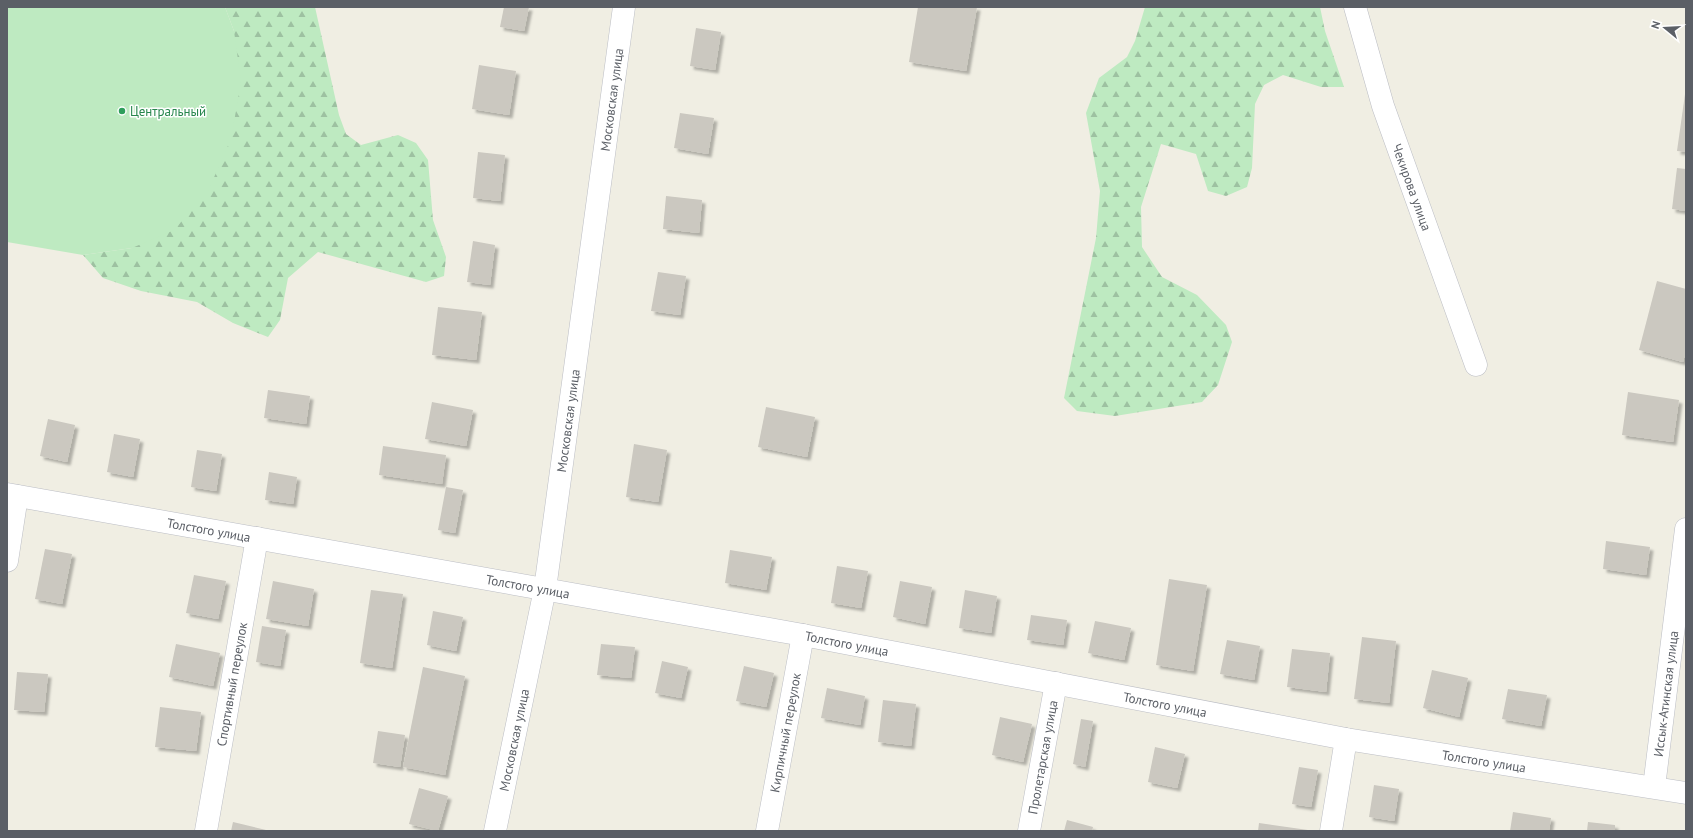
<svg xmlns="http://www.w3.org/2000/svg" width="1693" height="838" font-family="'PT Sans',sans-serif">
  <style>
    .forest { fill: url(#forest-firs) }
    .pitch { fill: #beeac1 }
    .building { fill: #cbc8c0; filter: url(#shadow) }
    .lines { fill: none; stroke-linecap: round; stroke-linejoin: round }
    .street-casing { stroke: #bbbdc4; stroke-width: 23 }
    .street { stroke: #fff; stroke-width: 22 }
    .leisure-dot { fill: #2e9e5b; stroke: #fff; stroke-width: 1.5 }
    .labels { text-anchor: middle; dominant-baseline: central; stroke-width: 3; stroke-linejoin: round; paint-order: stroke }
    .street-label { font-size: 13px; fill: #5b5f66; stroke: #fff }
    .leisure-label { font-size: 13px; fill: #27864d; stroke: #fff; text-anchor: start }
  </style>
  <defs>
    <pattern id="forest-firs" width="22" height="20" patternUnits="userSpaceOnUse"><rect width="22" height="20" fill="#beeac1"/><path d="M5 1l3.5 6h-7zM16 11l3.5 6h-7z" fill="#9dc1a1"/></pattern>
    <filter id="shadow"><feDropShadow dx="3.5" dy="3.5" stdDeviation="1" flood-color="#0004"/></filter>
  </defs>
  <rect width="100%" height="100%" fill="#f0eee3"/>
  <g class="forest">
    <path d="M225,7H315L339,115L346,134L361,145L398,135L416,143L428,160L433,220L446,257L444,276L426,282L318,252L288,278L280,320L268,337L233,323L197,302L141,291L103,278L83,255L132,248L234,31Z"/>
    <path d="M1145,7H1320L1325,31L1344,87H1321L1283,75L1264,85L1255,104L1252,168L1247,187L1226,196L1208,191L1196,154L1161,144L1141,207L1142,247L1162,277L1197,295L1226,325L1232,342L1218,385L1202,402L1115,416L1077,411L1064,398L1096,238L1100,191L1086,113L1099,78L1127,57L1135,41Z"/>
  </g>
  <path class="pitch" d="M7,7H225L234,31L241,82L231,139L208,191L174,230L132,248L83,255L7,242Z"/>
  <g class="building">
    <path d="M504,7H529L524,31L500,27Z"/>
    <path d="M918,7H977L966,71L909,62Z"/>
    <path d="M696,28L721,32L715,70L690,66Z"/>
    <path d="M479,65L516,71L509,115L472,109Z"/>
    <path d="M1685,94H1686V152L1677,151Z"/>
    <path d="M680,113L714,118L708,154L674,148Z"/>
    <path d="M478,152L505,155L500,201L473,198Z"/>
    <path d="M1677,168L1686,169V211L1672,209Z"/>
    <path d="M666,196L702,200L699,233L663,229Z"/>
    <path d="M473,241L495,245L490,285L467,282Z"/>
    <path d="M658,272L686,276L680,315L651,311Z"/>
    <path d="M1657,281L1686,289V351L1683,362L1639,350Z"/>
    <path d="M438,307L482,312L476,360L432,355Z"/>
    <path d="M268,390L310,396L306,424L264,418Z"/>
    <path d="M1628,392L1679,400L1673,442L1622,435Z"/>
    <path d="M432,402L473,410L466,446L425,439Z"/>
    <path d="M766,407L815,417L807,457L758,447Z"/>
    <path d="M48,419L75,425L67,462L40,456Z"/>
    <path d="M114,434L140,439L133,477L107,472Z"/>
    <path d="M634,444L667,450L658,502L626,497Z"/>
    <path d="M383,446L446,455L442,484L379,475Z"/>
    <path d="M197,450L222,454L216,491L191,487Z"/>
    <path d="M269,472L297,477L293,504L265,500Z"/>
    <path d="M446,487L463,490L455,533L438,530Z"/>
    <path d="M1606,541L1650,547L1646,575L1603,569Z"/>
    <path d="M45,549L72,554L62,604L35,599Z"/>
    <path d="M730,550L772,557L766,590L725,583Z"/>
    <path d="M837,566L868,571L861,608L831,603Z"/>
    <path d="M194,575L226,581L218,619L186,613Z"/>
    <path d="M1169,579L1207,585L1193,671L1156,665Z"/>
    <path d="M273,581L314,589L308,626L266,619Z"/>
    <path d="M900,581L932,587L925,624L893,617Z"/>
    <path d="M371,590L403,594L392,668L360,663Z"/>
    <path d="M965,590L997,596L991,633L959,628Z"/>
    <path d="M433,611L463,617L456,651L427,645Z"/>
    <path d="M1031,615L1067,620L1063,645L1027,640Z"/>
    <path d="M1095,621L1131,628L1124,660L1088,653Z"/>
    <path d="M262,626L286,630L280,666L256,662Z"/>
    <path d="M1362,637L1396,641L1389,703L1354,699Z"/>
    <path d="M1227,640L1260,646L1254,680L1220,674Z"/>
    <path d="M176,644L220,653L213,686L169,677Z"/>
    <path d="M601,644L635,647L631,678L597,675Z"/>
    <path d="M1292,649L1330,653L1326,692L1287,687Z"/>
    <path d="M662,661L688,667L681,698L655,693Z"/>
    <path d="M744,666L774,673L766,707L736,701Z"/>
    <path d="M423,667L465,676L445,775L403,767Z"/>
    <path d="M1432,670L1468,678L1459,717L1423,708Z"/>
    <path d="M17,672L48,674L44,712L14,710Z"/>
    <path d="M827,688L865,696L860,725L821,718Z"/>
    <path d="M1508,689L1547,695L1541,726L1502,719Z"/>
    <path d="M883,700L916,704L911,746L878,742Z"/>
    <path d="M160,707L201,712L196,751L155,747Z"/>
    <path d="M1000,717L1032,724L1023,762L992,755Z"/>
    <path d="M1081,719L1093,721L1085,767L1073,764Z"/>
    <path d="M378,731L405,735L400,767L373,763Z"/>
    <path d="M1155,747L1185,754L1177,788L1148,782Z"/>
    <path d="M1299,767L1318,770L1311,807L1292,804Z"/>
    <path d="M1374,785L1399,789L1394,821L1369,817Z"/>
    <path d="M419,788L448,796L438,831L409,824Z"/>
    <path d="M1513,812L1551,818L1549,831H1510Z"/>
    <path d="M1067,820L1093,827L1092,831H1064Z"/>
    <path d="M233,822L266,830V831H231Z"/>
    <path d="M1588,822L1615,825V831H1587Z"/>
    <path d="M1259,823L1308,830V831H1258Z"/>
  </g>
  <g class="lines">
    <defs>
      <g id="street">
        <path id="s1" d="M1355,7L1383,106L1476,365"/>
        <path id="s2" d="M7,494L803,635L1346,739L1686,793"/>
        <path d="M7,561L17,496"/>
        <path id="s3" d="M1654,787L1686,529"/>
        <path id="s4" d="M206,831L257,538"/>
        <path id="s5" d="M495,831L545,589L624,7"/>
        <path id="s6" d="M767,831L803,635"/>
        <path id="s7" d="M1029,831L1056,683"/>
        <path d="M1331,831L1346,739"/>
      </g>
    </defs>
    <use href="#street" class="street-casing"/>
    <use href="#street" class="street"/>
  </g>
  <circle class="leisure-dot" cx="122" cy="111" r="4"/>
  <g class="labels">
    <g class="street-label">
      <text stroke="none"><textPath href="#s5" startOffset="741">Московская улица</textPath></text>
      <text stroke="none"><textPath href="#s1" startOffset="189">Чекирова улица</textPath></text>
      <text stroke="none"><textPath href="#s5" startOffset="417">Московская улица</textPath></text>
      <text stroke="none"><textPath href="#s2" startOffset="205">Толстого улица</textPath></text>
      <text stroke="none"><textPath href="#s2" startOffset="529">Толстого улица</textPath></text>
      <text stroke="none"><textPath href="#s2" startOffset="853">Толстого улица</textPath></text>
      <text stroke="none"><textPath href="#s4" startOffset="149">Спортивный переулок</textPath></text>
      <text stroke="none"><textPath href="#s3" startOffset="94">Иссык-Атинская улица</textPath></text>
      <text stroke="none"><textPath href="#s2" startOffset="1177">Толстого улица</textPath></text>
      <text stroke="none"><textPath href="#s6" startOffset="100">Кирпичный переулок</textPath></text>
      <text stroke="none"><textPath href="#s5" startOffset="93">Московская улица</textPath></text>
      <text stroke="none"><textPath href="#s7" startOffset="75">Пролетарская улица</textPath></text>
      <text stroke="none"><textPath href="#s2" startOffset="1501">Толстого улица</textPath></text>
    </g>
    <g class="leisure-label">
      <text x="130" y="111">Центральный</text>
    </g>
  </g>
  <rect width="1693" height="838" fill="none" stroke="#5b5f66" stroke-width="16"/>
  <g transform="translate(1665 28) rotate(288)" stroke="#ffffff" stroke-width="3" paint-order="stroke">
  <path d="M0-3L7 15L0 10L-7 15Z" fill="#5b5f66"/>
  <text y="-6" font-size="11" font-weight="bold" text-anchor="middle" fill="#5b5f66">N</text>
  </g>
</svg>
